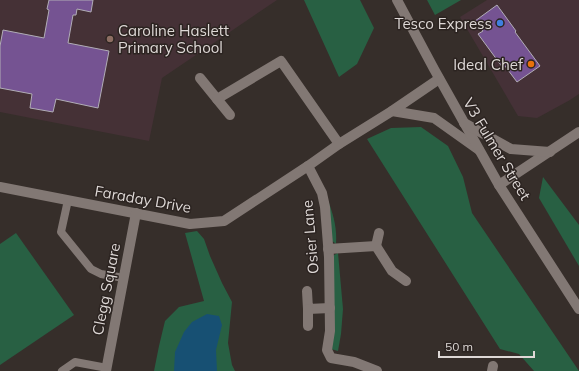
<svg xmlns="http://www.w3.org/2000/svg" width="579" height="371" font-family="Mulish,sans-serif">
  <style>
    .commercial { fill: #453137 }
    .education { fill: #453136 }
    .green { fill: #286043 }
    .water { fill: #175073 }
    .building { fill: #755392; stroke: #b1adb6 }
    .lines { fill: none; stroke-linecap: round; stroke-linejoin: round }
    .service { stroke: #827874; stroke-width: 8 }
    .minor { stroke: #827874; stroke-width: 10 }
    .tertiary { stroke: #827874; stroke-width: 10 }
    .shop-dot { fill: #3f7fe0; stroke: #2c2421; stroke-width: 1.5 }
    .education-dot { fill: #8d6e63; stroke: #2c2421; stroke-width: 1.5 }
    .food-dot { fill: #e8710a; stroke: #2c2421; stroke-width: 1.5 }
    .labels { text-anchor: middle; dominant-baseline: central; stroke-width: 3; stroke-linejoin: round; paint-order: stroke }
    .poi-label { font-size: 15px; fill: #ded8d6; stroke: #2c2421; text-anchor: end }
    .street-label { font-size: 15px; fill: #ded8d6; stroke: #2c2421 }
  </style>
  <rect width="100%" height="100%" fill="#362e2a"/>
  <path class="commercial" d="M487,0H579V94L570,100L537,118L518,116L460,17Z"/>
  <path class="education" d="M0,0H277L162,78L149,141L0,112Z"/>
  <g class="green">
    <path d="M304,0H360L374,28L357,64L339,77Z"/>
    <path d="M427,0H461L435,15Z"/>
    <path d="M421,127L448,146L463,177L472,213L579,371H534L519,354L500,349L367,139L391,128Z"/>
    <path d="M543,177L579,225V266L539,198Z"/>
    <path d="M329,203C334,217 337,229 336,244L331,240Z"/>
    <path d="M197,231L204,239L210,256L222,283L232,302L228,343L232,365L235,371H154L159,346L165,321L179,307L204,301L185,233Z"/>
    <path d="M16,233L74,315L0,365V244Z"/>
    <path d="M338,253L343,309L341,334L338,351L331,349L334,255Z"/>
  </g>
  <path class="water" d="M207,314L219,316L222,325L216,350L217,371H174L175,352L184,332L192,322Z"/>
  <g class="building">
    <path d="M49,0H93L91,12L77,9L76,15H73L68,43L109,51L98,108L56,99L53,112L30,108L32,94L0,88V46L3,30L44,38L49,10L47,9Z"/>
    <path d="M497,5L516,31L515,32L540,66L517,82L505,66L503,68L478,34L483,31L475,21Z"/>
  </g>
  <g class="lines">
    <g class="service">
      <path d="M68,200L61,232L91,269L101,274L124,278"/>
      <path d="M62,371L75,362L107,368"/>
    </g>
    <g class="minor">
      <path d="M200,78L217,99L281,61L339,144"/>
      <path d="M217,99L230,115"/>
      <path d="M392,111L434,118L479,150"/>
      <path d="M308,166L322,193L325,207L329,257L330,331L327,350L331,358L354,362L377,371"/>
      <path d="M499,185L579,132"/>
      <path d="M0,187L190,224L224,221L308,166L339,144L392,111L439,79"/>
      <path d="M376,246L379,233"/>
      <path d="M328,249L376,246L392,271L406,281"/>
      <path d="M307,291L308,309L330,308"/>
      <path d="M308,326V309"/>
      <path d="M106,371L136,213"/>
      <path d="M492,371L493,366"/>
    </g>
    <g class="tertiary">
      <path d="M397,0L434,69L499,185L579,309"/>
      <path d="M464,123L511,149L550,152"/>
    </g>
  </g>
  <circle class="shop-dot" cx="500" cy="23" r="4"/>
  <circle class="education-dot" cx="110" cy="39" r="4"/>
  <circle class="food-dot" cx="531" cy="64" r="4"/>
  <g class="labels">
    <g class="poi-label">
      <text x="492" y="23">Tesco Express</text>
      <text x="118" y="30" text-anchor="start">Caroline Haslett<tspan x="118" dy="17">Primary School</tspan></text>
      <text x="523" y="64">Ideal Chef</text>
    </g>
    <g class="street-label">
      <text transform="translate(497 149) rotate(59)">V3 Fulmer Street</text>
      <text transform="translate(143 199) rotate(10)">Faraday Drive</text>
      <text transform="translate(310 237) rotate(-95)">Osier Lane</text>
      <text transform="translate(106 289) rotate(-79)">Clegg Square</text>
    </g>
  </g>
  <path d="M439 351v6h95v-6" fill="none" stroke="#ded8d6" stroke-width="2"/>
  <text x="445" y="351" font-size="12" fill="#ded8d6" stroke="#2c2421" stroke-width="3" paint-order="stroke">50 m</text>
</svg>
